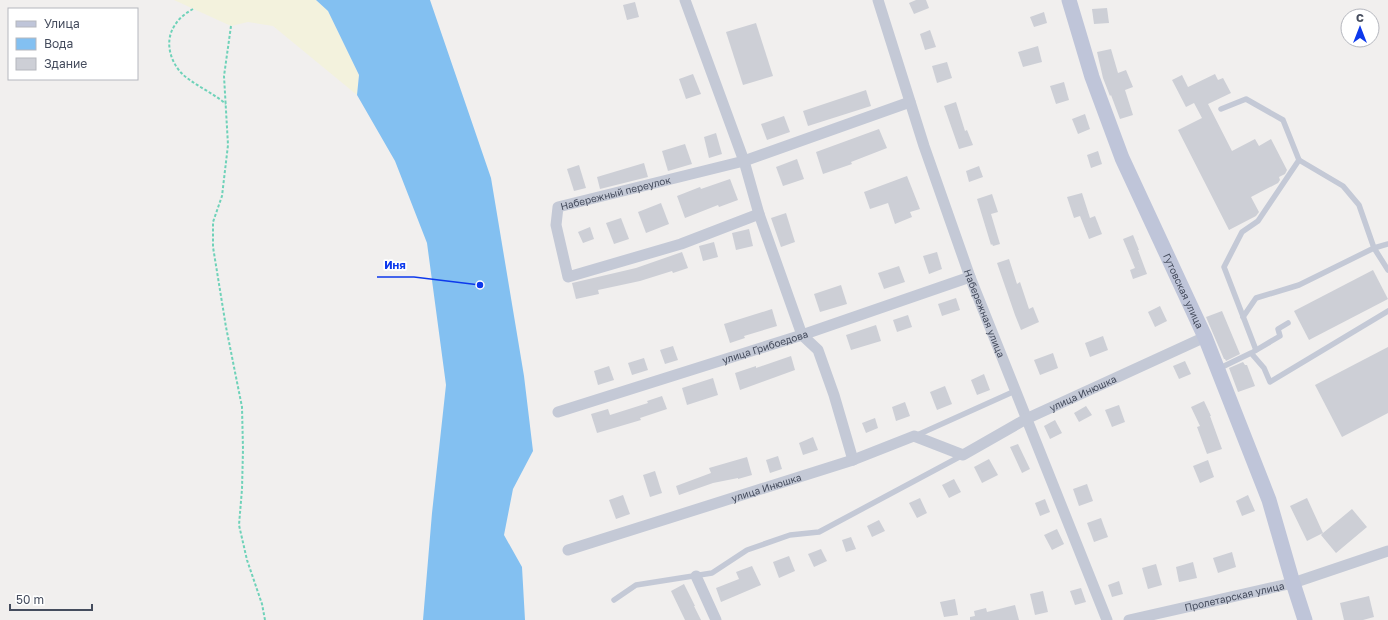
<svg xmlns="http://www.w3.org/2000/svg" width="1388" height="620" font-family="'Golos Text',sans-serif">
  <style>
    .sand { fill: #f3f2dd }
    .water { fill: #83c0f1 }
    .building { fill: #cdcfd6 }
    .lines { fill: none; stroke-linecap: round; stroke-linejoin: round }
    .path { stroke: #6fd2b9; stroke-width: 2; stroke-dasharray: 3 2; stroke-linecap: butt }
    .lane { stroke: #c4c9d6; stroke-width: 5.5 }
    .street { stroke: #c4c9d6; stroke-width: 11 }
    .secondary { stroke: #bfc5d9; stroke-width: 15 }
    .labels { text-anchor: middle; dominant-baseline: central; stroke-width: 3.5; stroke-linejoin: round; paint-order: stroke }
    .street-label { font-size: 10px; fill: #454c5d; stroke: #fff }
    .leader { fill: none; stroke: #0d39ec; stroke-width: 1.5 }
    .callout-dot { fill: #0d39ec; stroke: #fff; stroke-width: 1.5 }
    .callout-label { font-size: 11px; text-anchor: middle; font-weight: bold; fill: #0d39ec; stroke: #fff; stroke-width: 3.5; stroke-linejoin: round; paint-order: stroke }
  </style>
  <rect width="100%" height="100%" fill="#f1efee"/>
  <path class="sand" d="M174,0H316L328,11L359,75L357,95L273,26L248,22L231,26Z"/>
  <path class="water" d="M316,0H430L491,178L524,376L533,451L513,489L504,535L522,567L525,620H423L432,513L446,385L427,243L395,161L357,95L359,75L328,11Z"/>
  <g class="building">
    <path d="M916,0H926L929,8L914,14L909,3Z"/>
    <path d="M635,2L639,17L627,20L623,5Z"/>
    <path d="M1107,8L1109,23L1094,24L1092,9Z"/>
    <path d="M1044,12L1047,23L1034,27L1030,17Z"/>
    <path d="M756,23L773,76L743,85L726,32Z"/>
    <path d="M930,30L936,47L925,50L920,34Z"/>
    <path d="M1038,46L1042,62L1023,67L1018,52Z"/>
    <path d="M1111,49L1118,73L1126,70L1133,87L1125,90L1133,115L1120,119L1111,95L1110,96L1103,78L1097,52Z"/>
    <path d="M947,62L952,78L937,83L932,66Z"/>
    <path d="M693,74L701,94L686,99L679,79Z"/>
    <path d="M1215,74L1218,80L1223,78L1231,93L1208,104L1232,151L1255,139L1259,146L1271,139L1287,170L1285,174L1279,177L1280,180L1278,183L1251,197L1259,212L1256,216L1229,230L1178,130L1202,118L1194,103L1186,107L1172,80L1182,75L1188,87Z"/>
    <path d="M1064,82L1069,100L1056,104L1050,86Z"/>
    <path d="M866,90L871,106L808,126L803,111Z"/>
    <path d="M956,102L965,131L967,130L973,145L959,149L944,106Z"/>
    <path d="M1085,114L1090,129L1078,134L1072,119Z"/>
    <path d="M784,116L790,132L767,140L761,124Z"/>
    <path d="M879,129L887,148L851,162L852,164L823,174L816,152Z"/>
    <path d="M716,133L722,154L709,158L704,137Z"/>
    <path d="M685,144L692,164L668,171L662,151Z"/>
    <path d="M1098,151L1102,164L1091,168L1087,155Z"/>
    <path d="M797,159L804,179L783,186L776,167Z"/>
    <path d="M644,163L648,177L600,189L597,177Z"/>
    <path d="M579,165L586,188L574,191L567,169Z"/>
    <path d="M979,166L983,177L969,182L966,171Z"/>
    <path d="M907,176L920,209L910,212L912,217L895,224L888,203L870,209L864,192Z"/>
    <path d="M730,179L738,200L719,207L718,205L685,218L677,196L700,187L701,189Z"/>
    <path d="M1082,193L1090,218L1095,216L1102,234L1089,239L1080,216L1074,218L1067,197Z"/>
    <path d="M992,194L998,212L991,214L1000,244L993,246L992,244L991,245L977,199Z"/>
    <path d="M661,203L669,224L646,233L638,212Z"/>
    <path d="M786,213L795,242L781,247L771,218Z"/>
    <path d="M621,218L629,239L614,244L606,223Z"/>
    <path d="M590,227L594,239L583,243L578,232Z"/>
    <path d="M749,229L753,246L736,250L732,233Z"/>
    <path d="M1133,235L1139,250H1138L1147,274L1133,279L1130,270L1135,268L1123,239Z"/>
    <path d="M714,242L718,257L703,261L699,246Z"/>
    <path d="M682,252L688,268L673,273L672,271L640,281L598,290L599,294L576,299L572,283L636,268Z"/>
    <path d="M937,252L942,269L929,274L923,256Z"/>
    <path d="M1009,259L1017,284L1020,282L1029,309L1033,307L1039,322L1021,330L1015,315L997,263Z"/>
    <path d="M899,266L905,282L884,289L878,273Z"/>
    <path d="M1373,270L1388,299L1309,340L1294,311Z"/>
    <path d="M841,285L847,304L820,312L814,294Z"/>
    <path d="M956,298L960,310L942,316L938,304Z"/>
    <path d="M1160,306L1167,321L1155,327L1148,312Z"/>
    <path d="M772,309L777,326L744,336L745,338L730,343L724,324Z"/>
    <path d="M1222,311L1240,354L1226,361L1225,359H1224L1206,317Z"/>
    <path d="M908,315L912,327L897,332L893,320Z"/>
    <path d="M876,325L881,341L851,350L846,335Z"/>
    <path d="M1103,336L1108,350L1090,357L1085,343Z"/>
    <path d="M673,346L678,360L665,364L660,350Z"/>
    <path d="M1388,347V413L1342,437L1315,385Z"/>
    <path d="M1053,353L1058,368L1040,375L1034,360Z"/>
    <path d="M791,356L795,370L740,390L735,373L756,366V368Z"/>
    <path d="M644,358L648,370L632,375L628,363Z"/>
    <path d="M1185,361L1191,374L1179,379L1173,366Z"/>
    <path d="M1243,362L1245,365H1247L1255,386L1238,392L1229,368Z"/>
    <path d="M609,366L614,380L598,385L594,371Z"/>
    <path d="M984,374L990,390L977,395L971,380Z"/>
    <path d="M713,378L718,395L687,405L682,388Z"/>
    <path d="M945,386L952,404L937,410L930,392Z"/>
    <path d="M662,396L667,409L640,418L641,420L597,433L591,414L608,409L610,415L648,403L647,401Z"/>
    <path d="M1204,401L1211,416H1210L1222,449L1207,454L1197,427L1200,426L1191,407Z"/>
    <path d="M905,402L910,416L896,421L892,407Z"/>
    <path d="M1119,405L1125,422L1112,427L1105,410Z"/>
    <path d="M1086,406L1092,415L1079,422L1074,413Z"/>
    <path d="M875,418L878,428L866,433L862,423Z"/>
    <path d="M1055,420L1062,433L1050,439L1044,426Z"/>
    <path d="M813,437L818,450L803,455L799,443Z"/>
    <path d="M1018,444L1030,469L1022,473L1010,447Z"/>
    <path d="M778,456L782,469L770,473L766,460Z"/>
    <path d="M747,457L752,475L738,479V478L713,483L679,495L676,486L711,473L709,468Z"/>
    <path d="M989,459L998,475L982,483L974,467Z"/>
    <path d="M1208,460L1214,477L1200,483L1193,466Z"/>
    <path d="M655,471L662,493L650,497L643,475Z"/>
    <path d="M954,479L961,492L949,498L942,485Z"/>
    <path d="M1087,484L1093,501L1079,506L1073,489Z"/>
    <path d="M623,495L630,514L616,519L609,500Z"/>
    <path d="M1248,495L1255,511L1242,516L1236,501Z"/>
    <path d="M920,498L927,513L917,518L909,503Z"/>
    <path d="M1307,498L1323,533L1352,509L1367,527L1336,553L1321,535L1323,533L1307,541L1290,506Z"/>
    <path d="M1045,499L1050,512L1040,516L1035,503Z"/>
    <path d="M1101,518L1108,537L1094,542L1087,523Z"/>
    <path d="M879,520L885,531L872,537L867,526Z"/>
    <path d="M1057,529L1064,544L1052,550L1044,535Z"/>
    <path d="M851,537L856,549L846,552L842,540Z"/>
    <path d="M821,549L827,561L814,567L808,554Z"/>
    <path d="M1232,552L1236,567L1218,573L1213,558Z"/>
    <path d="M789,556L795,571L779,578L773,562Z"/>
    <path d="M1193,562L1197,578L1179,582L1176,567Z"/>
    <path d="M1156,564L1162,585L1148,589L1142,568Z"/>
    <path d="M752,566L761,585L721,602L716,588L739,579L736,572Z"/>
    <path d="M1119,581L1123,594L1112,597L1108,585Z"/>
    <path d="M684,584L695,606H694L701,620H685L671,591Z"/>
    <path d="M1081,588L1086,602L1075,605L1070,591Z"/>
    <path d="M1043,591L1048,612L1035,615L1030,594Z"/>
    <path d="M1369,596L1374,617L1363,620H1344L1340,603Z"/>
    <path d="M955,599L958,615L944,617L940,602Z"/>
    <path d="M1015,605L1019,620H970V617L975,616L974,611L986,608L987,612Z"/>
  </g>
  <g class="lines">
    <g class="path">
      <path d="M193,9C186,13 179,18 175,25C163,42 171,66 187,78C199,87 214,94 226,104"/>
      <path d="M231,26L224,76L228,145L222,196L213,222V247L226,327L242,407L243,449L242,489L239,525L247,560L262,604L265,620"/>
    </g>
    <g class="lane">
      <path d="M1221,109L1246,99L1283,120L1299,160L1258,221L1242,232L1224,267L1256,350"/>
      <path d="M1299,160L1343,186L1359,205L1374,248L1388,270"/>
      <path d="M1243,317L1256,298L1299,285L1374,248L1388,244"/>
      <path d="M1253,352L1280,336L1278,329L1288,323"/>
      <path d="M1218,369L1251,353L1264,368L1270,382L1388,311"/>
      <path d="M915,436L1015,391"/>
      <path d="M614,600L636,585L712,573L747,550L790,535L819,532L963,455"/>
    </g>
    <g class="street">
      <path d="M685,0L744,161L759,214L802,335L818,350L834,395L853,460"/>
      <path id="s1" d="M878,0L924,146L970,277L1107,620"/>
      <path id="s2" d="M759,214L681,244L568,277L556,225L558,207L744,161L910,102"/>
      <path id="s3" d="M558,412L802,335L970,277"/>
      <path id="s4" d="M568,550L853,460L914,436L963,455L1026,419L1205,337"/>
      <path d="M696,576L716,620"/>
      <path id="s5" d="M1129,620L1293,583L1388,551"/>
    </g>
    <path class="secondary" id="s6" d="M1069,0L1092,77L1122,158L1205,337L1269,500L1293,583L1305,620"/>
  </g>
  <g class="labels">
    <g class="street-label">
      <text stroke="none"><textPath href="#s2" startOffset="332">Набережный переулок</textPath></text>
      <text stroke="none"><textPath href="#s6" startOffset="313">Гутовская улица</textPath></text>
      <text stroke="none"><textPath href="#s1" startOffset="331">Набережная улица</textPath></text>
      <text stroke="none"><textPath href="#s3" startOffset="217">улица Грибоедова</textPath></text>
      <text stroke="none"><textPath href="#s4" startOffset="552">улица Инюшка</textPath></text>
      <text stroke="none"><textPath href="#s4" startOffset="208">улица Инюшка</textPath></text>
      <text stroke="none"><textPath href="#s5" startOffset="108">Пролетарская улица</textPath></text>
    </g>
  </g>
  <path class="leader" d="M480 285L414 277H377"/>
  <circle class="callout-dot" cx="480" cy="285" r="4"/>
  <g class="callout-label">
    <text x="395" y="269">Иня</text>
  </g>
  <rect x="8" y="8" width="130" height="72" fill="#ffffff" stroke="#b5b7be"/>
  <rect x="16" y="21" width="20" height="6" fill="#bfc5d9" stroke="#b5b7be"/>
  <text x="44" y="28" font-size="12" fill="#454c5d">Улица</text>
  <rect x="16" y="38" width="20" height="12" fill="#83c0f1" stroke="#b5b7be"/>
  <text x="44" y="48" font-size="12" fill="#454c5d">Вода</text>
  <rect x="16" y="58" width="20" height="12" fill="#cdcfd6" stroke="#b5b7be"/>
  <text x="44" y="68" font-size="12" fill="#454c5d">Здание</text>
  <g transform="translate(1360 28)"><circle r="19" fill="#ffffff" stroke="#b5b7be"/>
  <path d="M0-3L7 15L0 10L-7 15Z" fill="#0d39ec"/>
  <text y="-6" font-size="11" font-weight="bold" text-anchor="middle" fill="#454c5d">С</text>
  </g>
  <path d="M10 604v6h82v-6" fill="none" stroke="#454c5d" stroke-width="2"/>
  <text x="16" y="604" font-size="12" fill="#454c5d" stroke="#ffffff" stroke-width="3" paint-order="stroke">50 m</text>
</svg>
